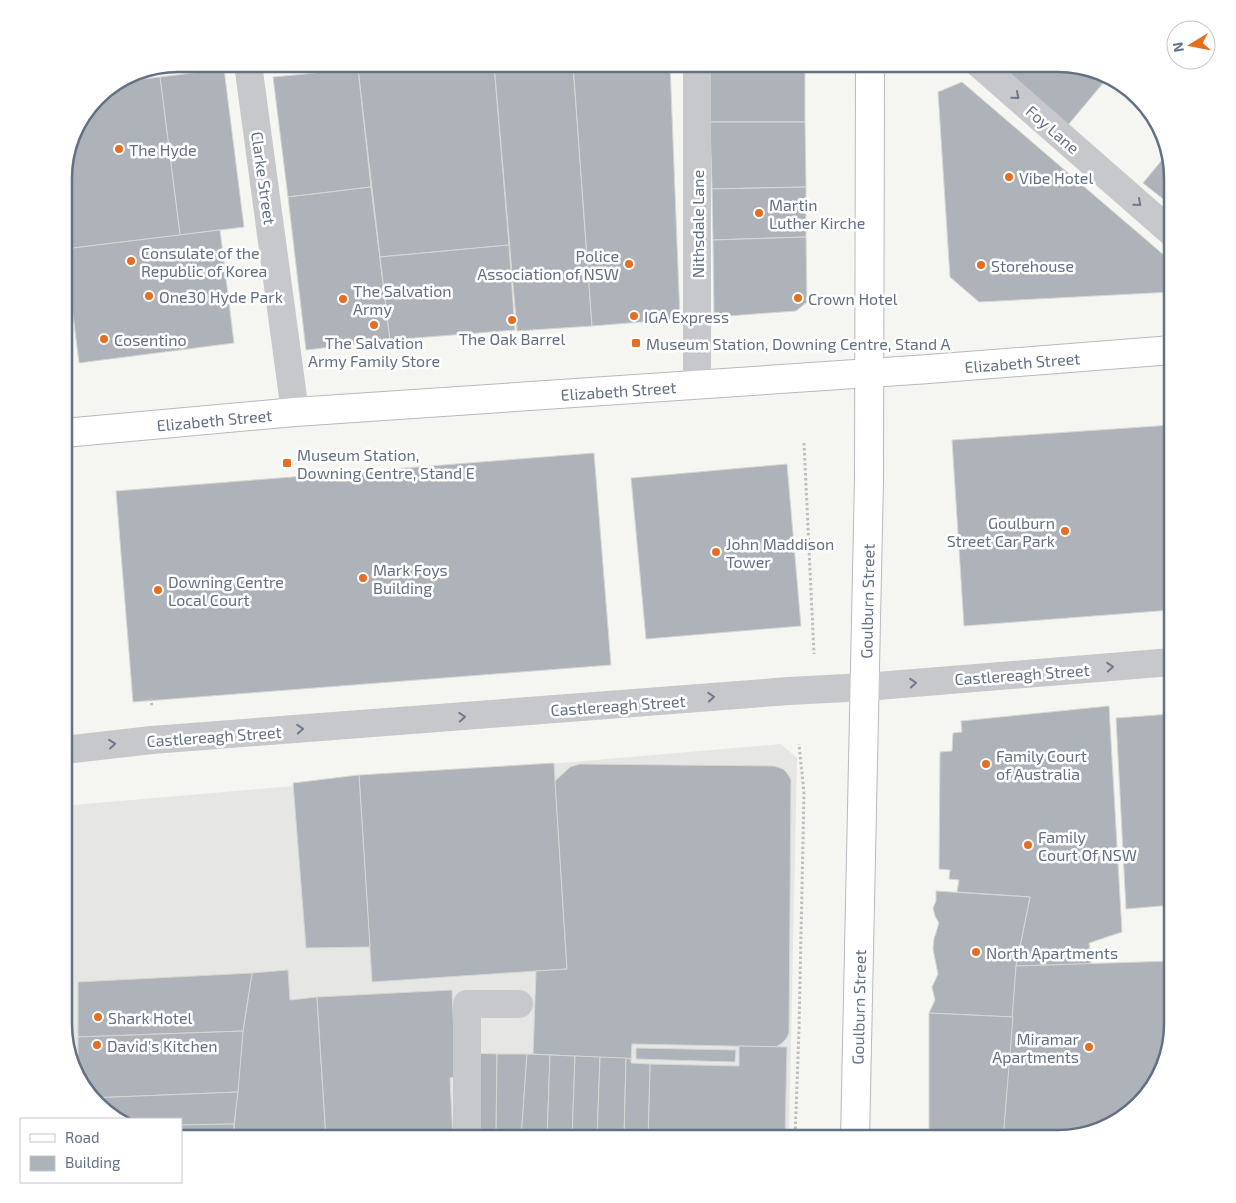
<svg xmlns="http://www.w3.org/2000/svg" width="1236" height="1203" font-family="'Exo 2',sans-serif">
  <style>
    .built { fill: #e6e6e5 }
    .building { fill: #aeb3ba; stroke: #d6d7d4 }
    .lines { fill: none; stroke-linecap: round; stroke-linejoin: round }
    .major-casing { stroke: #b6b9be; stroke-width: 30 }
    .path { stroke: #bdbec1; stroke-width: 3; stroke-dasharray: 2.5 2.5; stroke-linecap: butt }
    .minor { stroke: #c6c8cc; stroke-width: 28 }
    .major { stroke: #fff; stroke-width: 28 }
    .oneway { stroke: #6e798b }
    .poi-dot { fill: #e66e21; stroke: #fff; stroke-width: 2 }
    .labels { text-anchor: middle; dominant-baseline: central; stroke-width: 5; stroke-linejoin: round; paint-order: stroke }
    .street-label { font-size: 16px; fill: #647084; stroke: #fff }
    .poi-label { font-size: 16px; fill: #647084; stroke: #fff; text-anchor: start }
    .rim { fill: none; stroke: #647084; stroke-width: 2.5 }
  </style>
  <rect width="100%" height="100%" fill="#f5f6f2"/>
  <path class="built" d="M781,744L797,758L789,1139H181V1119H119L92,1100L73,1069V805Z"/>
  <g class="building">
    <path d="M431,64H494L509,245L380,257L358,69Z"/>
    <path d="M494,64H573L592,326L517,331Z"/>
    <path d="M573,64H670L680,319L592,326Z"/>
    <path d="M709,64H805V122H710Z"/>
    <path d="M998,64H1065L1109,76L1068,125Z"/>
    <path d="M224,69L244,227L180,235L160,77Z"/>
    <path d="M358,69L371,187L288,197L273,77Z"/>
    <path d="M160,77L180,235L65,249L64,171L75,128L103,92L119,82Z"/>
    <path d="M962,82L1172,262V292L979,302L950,277L938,92Z"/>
    <path d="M710,122H805L806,187L712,189Z"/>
    <path d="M1167,154L1172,178V206L1143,183Z"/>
    <path d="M371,187L390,340L306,350L288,197Z"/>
    <path d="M806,187V237L713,240L712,189Z"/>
    <path d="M220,230L234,343L79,363L65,249Z"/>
    <path d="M806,237L807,302L796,311L714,317L713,240Z"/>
    <path d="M509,245L515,330L390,340L380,257Z"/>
    <path d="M1172,425V610L964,626L952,440Z"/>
    <path d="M594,453L611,665L133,702L116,491Z"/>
    <path d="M787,464L801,626L646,639L631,478Z"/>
    <path d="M1109,706L1122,932L1089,943L1091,964L1016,966L1030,897L957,892L959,880L949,879L950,870L939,869L940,752L952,751L953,733L962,732L961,721Z"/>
    <path d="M1172,714V905L1126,909L1116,718Z"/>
    <path d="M554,763L567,969L372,982L359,775Z"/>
    <path d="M580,764L774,766L783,769L787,773L791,780L789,1033L786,1039L782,1043L776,1047L632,1044L631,1059L533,1054L536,971L567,969L555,781L570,767Z"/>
    <path d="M359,775L370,947L306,948L293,783Z"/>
    <path d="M936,891L1030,897L1016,966L1013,1017L929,1013L935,1000L932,987L938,974L933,949L934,939L939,923L935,916L933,908L936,901Z"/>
    <path d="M1172,961V1025L1163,1069L1133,1111L1101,1131L1058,1139H1003L1016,966Z"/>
    <path d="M288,970L290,1000L317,997L326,1139H233L243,1031L252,973Z"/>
    <path d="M252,973L243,1031L78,1037V982Z"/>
    <path d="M452,990L456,1077L450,1078L453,1139H326L317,997Z"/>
    <path d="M929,1013L1013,1017L1003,1139H929Z"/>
    <path d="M243,1031L238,1092L91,1098L78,1078V1037Z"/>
    <path d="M739,1046L787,1047L785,1139H648L650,1064L739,1066Z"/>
    <path d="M636,1048L736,1050L735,1062L636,1059Z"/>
    <path d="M472,1053L497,1054L496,1139H470Z"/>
    <path d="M497,1054H527L521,1139H496Z"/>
    <path d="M527,1054L550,1055L547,1139H521Z"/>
    <path d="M550,1055L575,1056L572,1139H547Z"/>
    <path d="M575,1056L600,1057L597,1139H572Z"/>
    <path d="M600,1057L626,1058L624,1139H597Z"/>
    <path d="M626,1058L631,1059V1063L650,1064L648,1139H624Z"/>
    <path d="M238,1092L234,1124L181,1125V1119H119L92,1100L91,1098Z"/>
    <path d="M234,1124L233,1139H181V1125Z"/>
  </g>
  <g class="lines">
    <defs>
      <g id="major">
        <path id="s1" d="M64,433L295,412L929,369L1172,350"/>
        <path id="s2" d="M855,1139L869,479L870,64"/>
      </g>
    </defs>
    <use href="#major" class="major-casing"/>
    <g class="path">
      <path d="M804,443L814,654"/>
      <path d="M151,698L152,708"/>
      <path d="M795,1139L799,1029L804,793L799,744"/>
    </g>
    <g class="minor">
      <path d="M248,64L295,412"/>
      <path d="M979,64L1172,233"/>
      <path d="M697,384V64"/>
      <path d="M64,750L152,740L789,691L865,687L1172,662"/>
      <path d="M467,1139V1004H519"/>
    </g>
    <use href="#major" class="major"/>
  </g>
  <defs><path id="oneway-chevron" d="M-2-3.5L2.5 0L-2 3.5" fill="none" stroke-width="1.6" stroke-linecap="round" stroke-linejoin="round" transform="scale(1.25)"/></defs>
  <g class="oneway">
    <use href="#oneway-chevron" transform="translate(1016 96) rotate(41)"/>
    <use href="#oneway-chevron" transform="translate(1138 203) rotate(41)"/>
    <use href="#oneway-chevron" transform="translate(1110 667) rotate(-4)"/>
    <use href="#oneway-chevron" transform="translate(913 683) rotate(-5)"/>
    <use href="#oneway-chevron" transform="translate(711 697) rotate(-4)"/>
    <use href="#oneway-chevron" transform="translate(462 717) rotate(-4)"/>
    <use href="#oneway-chevron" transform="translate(300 729) rotate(-4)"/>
    <use href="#oneway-chevron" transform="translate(112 744) rotate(-6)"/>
  </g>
  <g class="poi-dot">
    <circle cx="119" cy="149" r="5"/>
    <circle cx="1009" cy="177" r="5"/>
    <circle cx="759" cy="213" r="5"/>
    <circle cx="131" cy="261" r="5"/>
    <circle cx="629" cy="264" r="5"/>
    <circle cx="981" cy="265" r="5"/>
    <circle cx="149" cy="296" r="5"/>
    <circle cx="798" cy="298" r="5"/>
    <circle cx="343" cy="299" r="5"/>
    <circle cx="634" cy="316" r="5"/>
    <circle cx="512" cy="320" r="5"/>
    <circle cx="374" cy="325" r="5"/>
    <circle cx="104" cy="339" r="5"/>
    <rect x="631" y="338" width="10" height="10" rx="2.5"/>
    <rect x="282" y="458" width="10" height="10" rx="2.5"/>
    <circle cx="1065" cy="531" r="5"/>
    <circle cx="716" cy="552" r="5"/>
    <circle cx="363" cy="578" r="5"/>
    <circle cx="158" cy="590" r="5"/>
    <circle cx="986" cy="764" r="5"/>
    <circle cx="1028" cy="845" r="5"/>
    <circle cx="976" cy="952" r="5"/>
    <circle cx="98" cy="1017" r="5"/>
    <circle cx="97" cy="1045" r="5"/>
    <circle cx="1089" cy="1047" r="5"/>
  </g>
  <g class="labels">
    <g class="street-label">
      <text transform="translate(1053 129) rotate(41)">Foy Lane</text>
      <text transform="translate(264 178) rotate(82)">Clarke Street</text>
      <text transform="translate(697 224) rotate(-90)">Nithsdale Lane</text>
      <text stroke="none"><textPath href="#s1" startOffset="961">Elizabeth Street</textPath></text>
      <text stroke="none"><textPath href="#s1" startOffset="556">Elizabeth Street</textPath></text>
      <text stroke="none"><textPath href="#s1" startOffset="151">Elizabeth Street</textPath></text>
      <text stroke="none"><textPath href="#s2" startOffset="538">Goulburn Street</textPath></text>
      <text transform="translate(1022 674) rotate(-4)">Castlereagh Street</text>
      <text transform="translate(618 705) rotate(-4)">Castlereagh Street</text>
      <text transform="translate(214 736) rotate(-4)">Castlereagh Street</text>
      <text stroke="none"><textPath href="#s2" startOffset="132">Goulburn Street</textPath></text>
    </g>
    <g class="poi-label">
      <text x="129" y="149">The Hyde</text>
      <text x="1019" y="177">Vibe Hotel</text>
      <text x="769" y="204">Martin<tspan x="769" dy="18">Luther Kirche</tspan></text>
      <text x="141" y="252">Consulate of the<tspan x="141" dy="18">Republic of Korea</tspan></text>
      <text x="619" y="255" text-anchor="end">Police<tspan x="619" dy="18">Association of NSW</tspan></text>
      <text x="991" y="265">Storehouse</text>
      <text x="353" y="290">The Salvation<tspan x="353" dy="18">Army</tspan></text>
      <text x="159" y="296">One30 Hyde Park</text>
      <text x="808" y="298">Crown Hotel</text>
      <text x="644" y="316">IGA Express</text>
      <text x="512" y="338" text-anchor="middle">The Oak Barrel</text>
      <text x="114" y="339">Cosentino</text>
      <text x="374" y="342" text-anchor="middle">The Salvation<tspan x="374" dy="18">Army Family Store</tspan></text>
      <text x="646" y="343">Museum Station, Downing Centre, Stand A</text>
      <text x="297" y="454">Museum Station,<tspan x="297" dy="18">Downing Centre, Stand E</tspan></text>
      <text x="1055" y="522" text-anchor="end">Goulburn<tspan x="1055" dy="18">Street Car Park</tspan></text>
      <text x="726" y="543">John Maddison<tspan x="726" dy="18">Tower</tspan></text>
      <text x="373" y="569">Mark Foys<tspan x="373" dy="18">Building</tspan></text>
      <text x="168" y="581">Downing Centre<tspan x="168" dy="18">Local Court</tspan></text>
      <text x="996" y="755">Family Court<tspan x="996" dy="18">of Australia</tspan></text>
      <text x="1038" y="836">Family<tspan x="1038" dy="18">Court Of NSW</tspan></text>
      <text x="986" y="952">North Apartments</text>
      <text x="108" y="1017">Shark Hotel</text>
      <text x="1079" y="1038" text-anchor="end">Miramar<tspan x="1079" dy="18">Apartments</tspan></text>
      <text x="107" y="1045">David's Kitchen</text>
    </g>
  </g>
  <path d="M0 0H1236V1203H0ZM178 72H1058A106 106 0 0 1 1164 178V1024A106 106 0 0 1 1058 1130H178A106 106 0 0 1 72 1024V178A106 106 0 0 1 178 72Z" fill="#fff" fill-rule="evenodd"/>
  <path class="rim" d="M178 72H1058A106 106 0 0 1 1164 178V1024A106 106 0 0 1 1058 1130H178A106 106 0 0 1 72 1024V178A106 106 0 0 1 178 72Z"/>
  <rect x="20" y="1118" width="162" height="65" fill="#ffffff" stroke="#c1c6ce"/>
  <rect x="30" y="1134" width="25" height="8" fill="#ffffff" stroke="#c1c6ce"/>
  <text x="65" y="1143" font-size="15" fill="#647084">Road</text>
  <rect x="30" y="1156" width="25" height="15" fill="#aeb3ba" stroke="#c1c6ce"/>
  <text x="65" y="1168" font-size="15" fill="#647084">Building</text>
  <g transform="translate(1191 45) rotate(260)"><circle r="24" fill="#ffffff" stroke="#c1c6ce"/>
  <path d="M0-4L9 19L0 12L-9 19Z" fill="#e66e21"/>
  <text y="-8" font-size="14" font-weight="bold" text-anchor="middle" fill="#647084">N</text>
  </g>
</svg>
